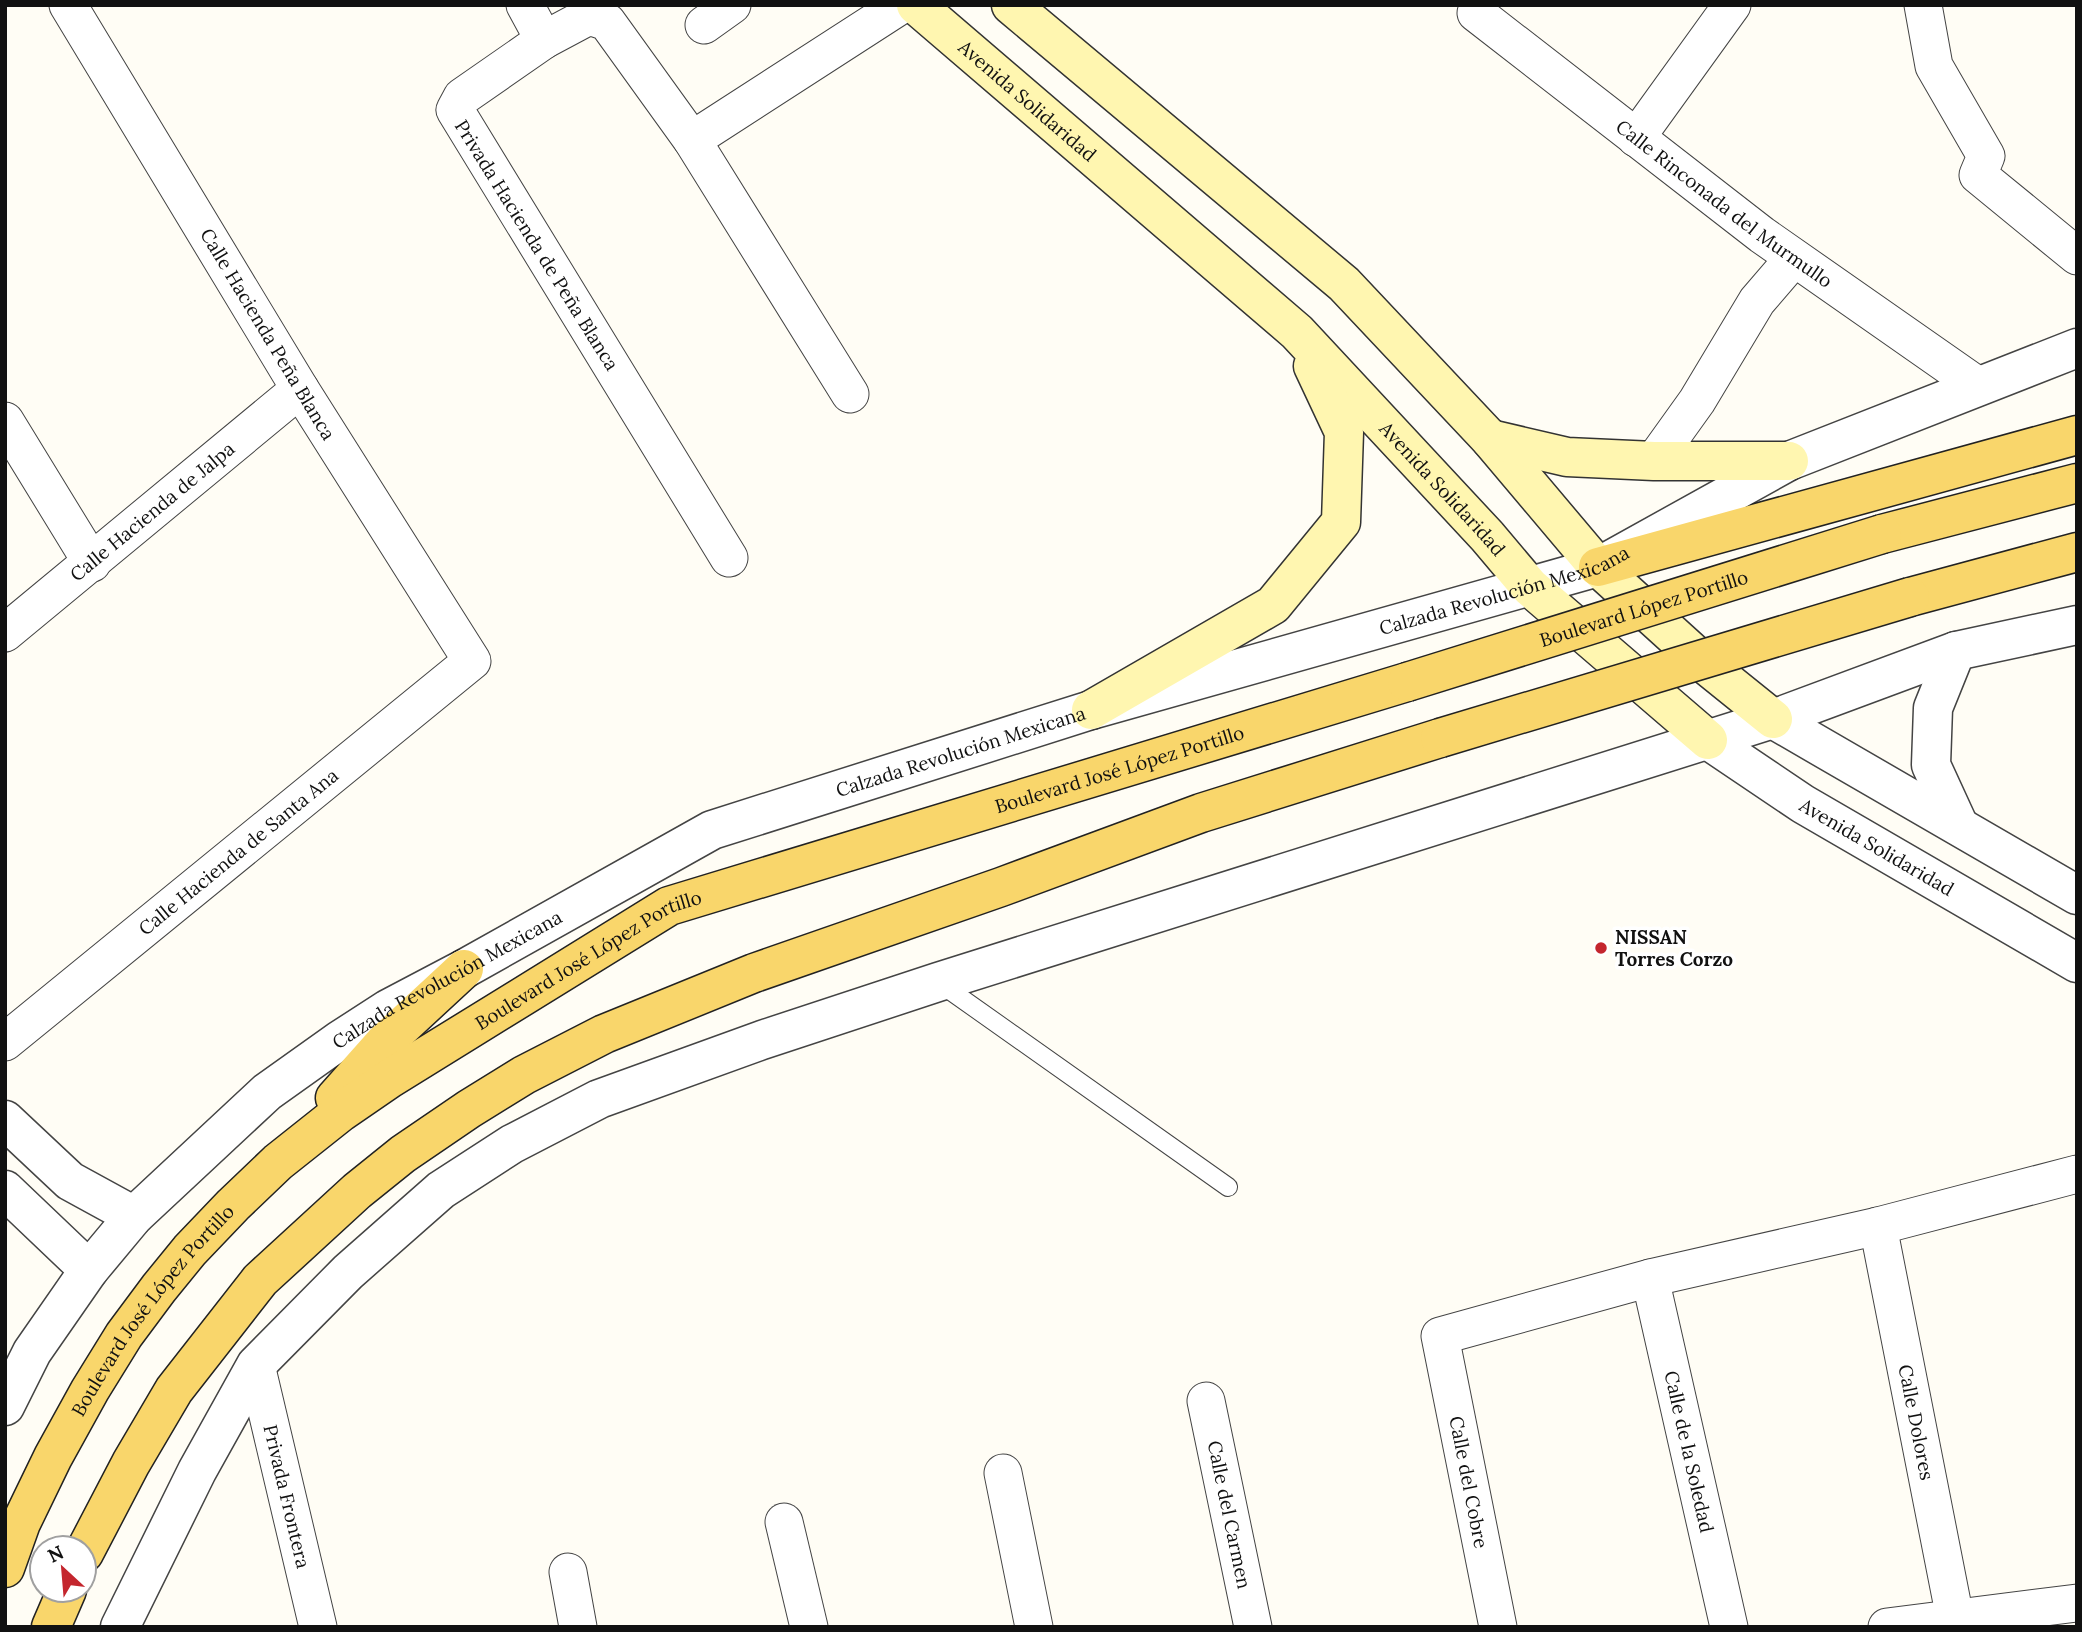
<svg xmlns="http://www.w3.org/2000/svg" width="2082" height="1632" font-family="Lora,serif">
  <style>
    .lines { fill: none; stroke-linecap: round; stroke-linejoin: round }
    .service-casing { stroke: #444; stroke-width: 20 }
    .minor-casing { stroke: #444; stroke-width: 39 }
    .tertiary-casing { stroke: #444; stroke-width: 41 }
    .secondary-casing { stroke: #333; stroke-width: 41 }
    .primary-casing { stroke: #222; stroke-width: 41 }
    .service { stroke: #fff; stroke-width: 18 }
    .minor { stroke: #fff; stroke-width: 37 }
    .tertiary { stroke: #fff; stroke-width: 38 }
    .secondary { stroke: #fff6b0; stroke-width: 38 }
    .primary { stroke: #f9d66b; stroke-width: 38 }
    .primary-bridge-casing { stroke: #222; stroke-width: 41; stroke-linecap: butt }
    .primary-bridge { stroke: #f9d66b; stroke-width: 38 }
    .poi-dot { fill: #c4262e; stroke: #fff; stroke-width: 2.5 }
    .labels { text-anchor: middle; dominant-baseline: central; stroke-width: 7; stroke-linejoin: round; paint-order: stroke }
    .street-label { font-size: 19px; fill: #111; stroke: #fff }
    .poi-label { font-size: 19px; font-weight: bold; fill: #111; stroke: #fff; text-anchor: start }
  </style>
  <rect width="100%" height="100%" fill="#fffdf5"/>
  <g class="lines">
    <defs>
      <path id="service" d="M941,984L1228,1187"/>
      <g id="minor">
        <path d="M525,5L544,40"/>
        <path d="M1923,5L1934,66L1986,156L1978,175L2077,256"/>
        <path id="s1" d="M1476,13L1762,235L1978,386"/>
        <path d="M704,25L732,5"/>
        <path d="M1636,138L1732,5"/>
        <path d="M692,140L901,5"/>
        <path d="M5,421L92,563"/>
        <path d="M1654,461L1697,401L1757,301L1794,258"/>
        <path d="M729,558L455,110L462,97L544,40L589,16L607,22L692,140L850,394"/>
        <path id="s2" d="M5,633L300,389"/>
        <path id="s3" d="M5,1042L472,661L300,389L68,5"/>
        <path id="s4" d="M1878,1226L1955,1618"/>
        <path id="s5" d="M1650,1278L1729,1627"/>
        <path id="s6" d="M256,1365L318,1627"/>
        <path id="s7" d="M1206,1401L1253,1627"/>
        <path d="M1003,1473L1034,1627"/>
        <path d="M784,1522L809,1627"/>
        <path d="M568,1572L578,1627"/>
        <path d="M1498,1627L1440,1336L1650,1278L1878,1226L2077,1174"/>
        <path d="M1887,1627L2077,1603"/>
      </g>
      <g id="tertiary">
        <path d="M1956,651L1933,708L1931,765L1959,826"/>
        <path d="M1773,719L2077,895"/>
        <path id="s8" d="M1708,740L1803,804L2077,963"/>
        <path d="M5,1120L70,1181L134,1216"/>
        <path d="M5,1190L89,1270"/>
        <path id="s9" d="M5,1406L32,1352L89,1270L134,1216L267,1092L340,1040L388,1009L464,969L712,830L1091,710L1598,567L1789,461L2077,348"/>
        <path d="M120,1627L197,1471L256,1365L348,1272L441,1190L512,1144L599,1099L762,1040L938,982L1773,719L1956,651L2077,625"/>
      </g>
      <g id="secondary">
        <path id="s10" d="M916,5L1297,332L1487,536L1530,587L1708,740"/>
        <path d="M1011,5L1344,284L1490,439L1598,567L1706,665L1773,719"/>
        <path d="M1490,439L1567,457L1654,461H1789"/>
        <path d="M1091,710L1273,605L1341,522L1344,432L1313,366"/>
      </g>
      <g id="primary">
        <path d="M1882,534L2077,483"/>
        <path d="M1598,567L2077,435"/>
        <path d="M1910,597L2077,552"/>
        <path d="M335,1098L383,1044L464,969"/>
        <path d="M84,1553L131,1463L174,1390L260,1280L357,1191L403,1154L469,1109L524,1075L604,1034L754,973L1001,887L1201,813L1440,738"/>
        <path id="s11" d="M5,1568L21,1523L53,1457L90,1390L124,1335L159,1288L190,1250L233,1205L278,1162L341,1112L389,1079L669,906L1407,682"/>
        <path d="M51,1627L67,1590"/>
      </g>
    </defs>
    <use href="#service" class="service-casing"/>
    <use href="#minor" class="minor-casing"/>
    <use href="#tertiary" class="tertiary-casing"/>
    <use href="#secondary" class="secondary-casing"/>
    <use href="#primary" class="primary-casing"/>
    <use href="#service" class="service"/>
    <use href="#minor" class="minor"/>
    <use href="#tertiary" class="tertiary"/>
    <use href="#secondary" class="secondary"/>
    <use href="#primary" class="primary"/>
    <defs>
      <g id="primary-bridge">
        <path id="s12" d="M1407,682L1882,534"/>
        <path d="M1440,738L1910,597"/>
      </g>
    </defs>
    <use href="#primary-bridge" class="primary-bridge-casing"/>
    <use href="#primary-bridge" class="primary-bridge"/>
  </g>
  <circle class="poi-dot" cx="1601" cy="948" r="7"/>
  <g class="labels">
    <g class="street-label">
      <text stroke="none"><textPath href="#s10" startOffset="147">Avenida Solidaridad</textPath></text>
      <text stroke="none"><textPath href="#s1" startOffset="313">Calle Rinconada del Murmullo</textPath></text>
      <text transform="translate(537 245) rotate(58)">Privada Hacienda de Peña Blanca</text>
      <text transform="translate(268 334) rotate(59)">Calle Hacienda Peña Blanca</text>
      <text stroke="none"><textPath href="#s10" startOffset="716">Avenida Solidaridad</textPath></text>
      <text stroke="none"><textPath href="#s2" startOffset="191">Calle Hacienda de Jalpa</textPath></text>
      <text stroke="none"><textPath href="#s9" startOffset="1757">Calzada Revolución Mexicana</textPath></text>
      <text stroke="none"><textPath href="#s12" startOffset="248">Boulevard López Portillo</textPath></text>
      <text stroke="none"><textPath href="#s9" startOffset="1190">Calzada Revolución Mexicana</textPath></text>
      <text stroke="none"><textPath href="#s11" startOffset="1433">Boulevard José López Portillo</textPath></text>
      <text stroke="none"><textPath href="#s8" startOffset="200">Avenida Solidaridad</textPath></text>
      <text stroke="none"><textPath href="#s3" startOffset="301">Calle Hacienda de Santa Ana</textPath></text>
      <text stroke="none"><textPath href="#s11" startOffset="866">Boulevard José López Portillo</textPath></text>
      <text stroke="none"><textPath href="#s9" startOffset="625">Calzada Revolución Mexicana</textPath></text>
      <text stroke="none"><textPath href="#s11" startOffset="299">Boulevard José López Portillo</textPath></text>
      <text stroke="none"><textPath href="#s4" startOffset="200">Calle Dolores</textPath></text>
      <text stroke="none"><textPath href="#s5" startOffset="178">Calle de la Soledad</textPath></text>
      <text transform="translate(1469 1482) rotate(79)">Calle del Cobre</text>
      <text stroke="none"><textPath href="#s6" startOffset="135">Privada Frontera</textPath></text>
      <text stroke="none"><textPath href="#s7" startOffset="116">Calle del Carmen</textPath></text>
    </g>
    <g class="poi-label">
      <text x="1615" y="937">NISSAN<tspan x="1615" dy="22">Torres Corzo</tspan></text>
    </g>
  </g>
  <rect width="2082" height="1632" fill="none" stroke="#111111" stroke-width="14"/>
  <g transform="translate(63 1569) rotate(334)"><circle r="33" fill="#ffffff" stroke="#a0a0a0" stroke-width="2"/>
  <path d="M0-5L12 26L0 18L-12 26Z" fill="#c4262e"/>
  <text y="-10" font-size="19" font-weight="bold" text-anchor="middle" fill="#111111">N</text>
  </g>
</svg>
